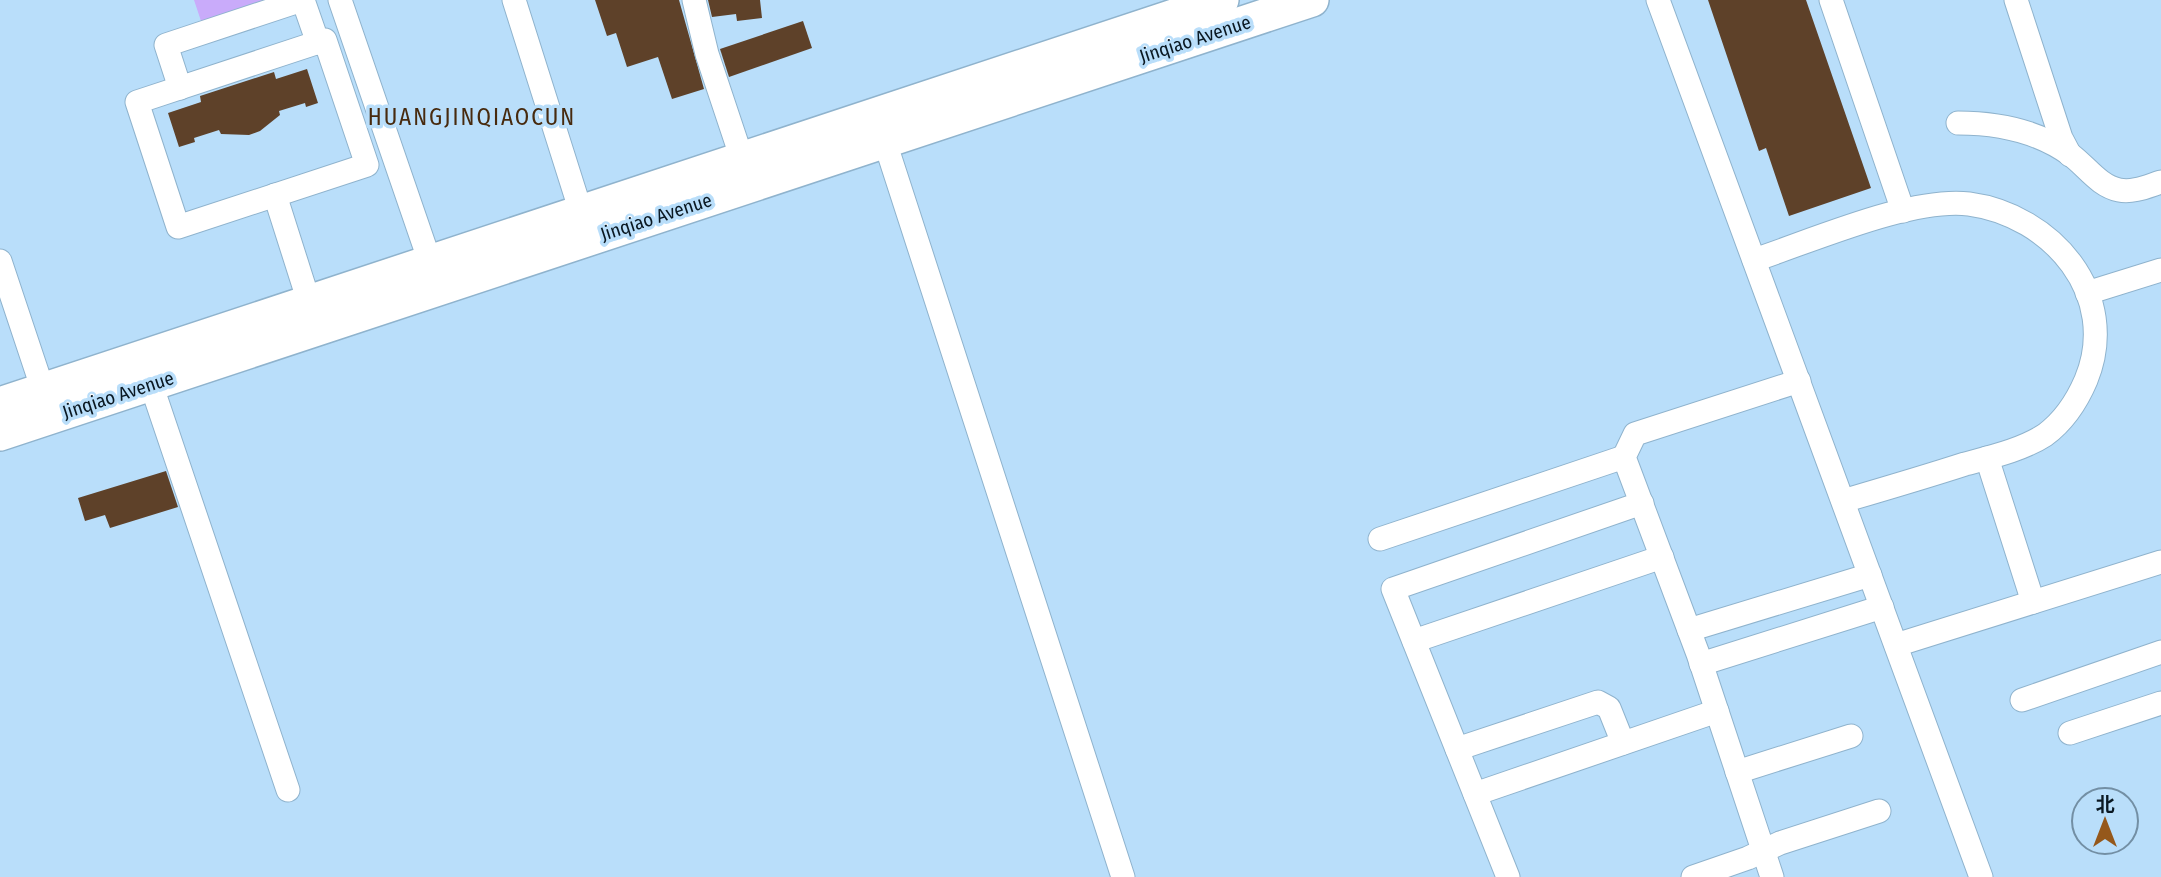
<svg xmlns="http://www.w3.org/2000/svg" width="2161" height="877" font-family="'Fira Sans Condensed','Noto Sans SC',sans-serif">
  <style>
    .green { fill: #c9abfa }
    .building { fill: #5e4129 }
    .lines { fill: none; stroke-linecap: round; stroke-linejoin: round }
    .minor-casing { stroke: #8fb3cd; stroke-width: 25 }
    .highway-casing { stroke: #8fb3cd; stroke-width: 36 }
    .minor { stroke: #fff; stroke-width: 23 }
    .highway { stroke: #fff; stroke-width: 33 }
    .labels { text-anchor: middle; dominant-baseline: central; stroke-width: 7; stroke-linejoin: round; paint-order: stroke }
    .street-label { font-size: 19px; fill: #0a1822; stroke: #b9defa }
    .quarter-label { font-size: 23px; letter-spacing: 2px; fill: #472a0e; stroke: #b9defa }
  </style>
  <rect width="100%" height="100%" fill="#b9defa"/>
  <path class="green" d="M194,0H267L203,27Z"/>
  <g class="building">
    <path d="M595,0H679L704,89L672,99L658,57L627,67L616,33L607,36Z"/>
    <path d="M708,0H760L762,18L737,21L736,14L712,17Z"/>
    <path d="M1708,0H1806L1871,188L1789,216L1766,148L1759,151Z"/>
    <path d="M803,21L812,48L729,77L720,49Z"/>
    <path d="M307,69L318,103L306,107L305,103L279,111L280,115L260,131L249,135L221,134L219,130L194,138L195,142L179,147L168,113L201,102L200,96L274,72L276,79Z"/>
    <path d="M166,471L178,507L110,528L105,515L85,521L78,498Z"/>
  </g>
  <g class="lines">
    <defs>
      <g id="minor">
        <path d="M303,0L318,43"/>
        <path d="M340,0L430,262"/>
        <path d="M514,0L581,212"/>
        <path d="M694,0L707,54L742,159"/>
        <path d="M1658,0L1981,877"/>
        <path d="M1831,0L1903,211"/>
        <path d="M2016,0L2061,138L2070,155"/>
        <path d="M325,40L367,165L178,227L137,102Z"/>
        <path d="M180,88L166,45L302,0"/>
        <path d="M1958,123C1999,123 2038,131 2071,155C2087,167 2099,186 2119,190C2133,193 2148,186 2161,182"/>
        <path d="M885,142L1123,877"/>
        <path d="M275,195L309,302"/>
        <path d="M1754,260C1812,241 1911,197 1969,204C2052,215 2121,295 2086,380C2077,401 2064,421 2045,435C2022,450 1991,457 1965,464C1925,477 1884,489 1843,501"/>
        <path d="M0,261L43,390"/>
        <path d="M2087,293L2161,270"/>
        <path d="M151,384L288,790"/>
        <path d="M1987,458L2033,602"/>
        <path d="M1380,539L1624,457"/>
        <path d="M1689,630L1870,575"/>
        <path d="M1414,641L1662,557"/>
        <path d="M1896,645L2161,562"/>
        <path d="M1701,664L1882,607"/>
        <path d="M2022,700L2161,652"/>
        <path d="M2070,733L2161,703"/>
        <path d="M1457,749L1598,702L1609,708L1623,743"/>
        <path d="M1737,772L1851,736"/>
        <path d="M1475,794L1717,711"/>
        <path d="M1508,877L1393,589L1642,503"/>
        <path d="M1693,877L1748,858L1780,843L1879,811"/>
        <path d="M1772,877L1698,654L1624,457L1635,434L1799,381"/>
      </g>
      <g id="highway">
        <path d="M0,404L1222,0"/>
        <path d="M0,434L1312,0"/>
      </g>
    </defs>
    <use href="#minor" class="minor-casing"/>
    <use href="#highway" class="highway-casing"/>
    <use href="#minor" class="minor"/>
    <use href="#highway" class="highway"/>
  </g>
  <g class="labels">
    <g class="street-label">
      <text transform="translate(1195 39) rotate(-18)">Jinqiao Avenue</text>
      <text transform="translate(656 217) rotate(-18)">Jinqiao Avenue</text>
      <text transform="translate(118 395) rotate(-18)">Jinqiao Avenue</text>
    </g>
    <g class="quarter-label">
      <text x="472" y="117">HUANGJINQIAOCUN</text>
    </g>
  </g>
  <g transform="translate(2105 821)"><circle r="33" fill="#b9defa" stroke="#738fa4" stroke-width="2"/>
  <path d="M0-5L12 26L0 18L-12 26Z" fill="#95581b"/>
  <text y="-10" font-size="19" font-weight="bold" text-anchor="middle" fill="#0a1822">北</text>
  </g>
</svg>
